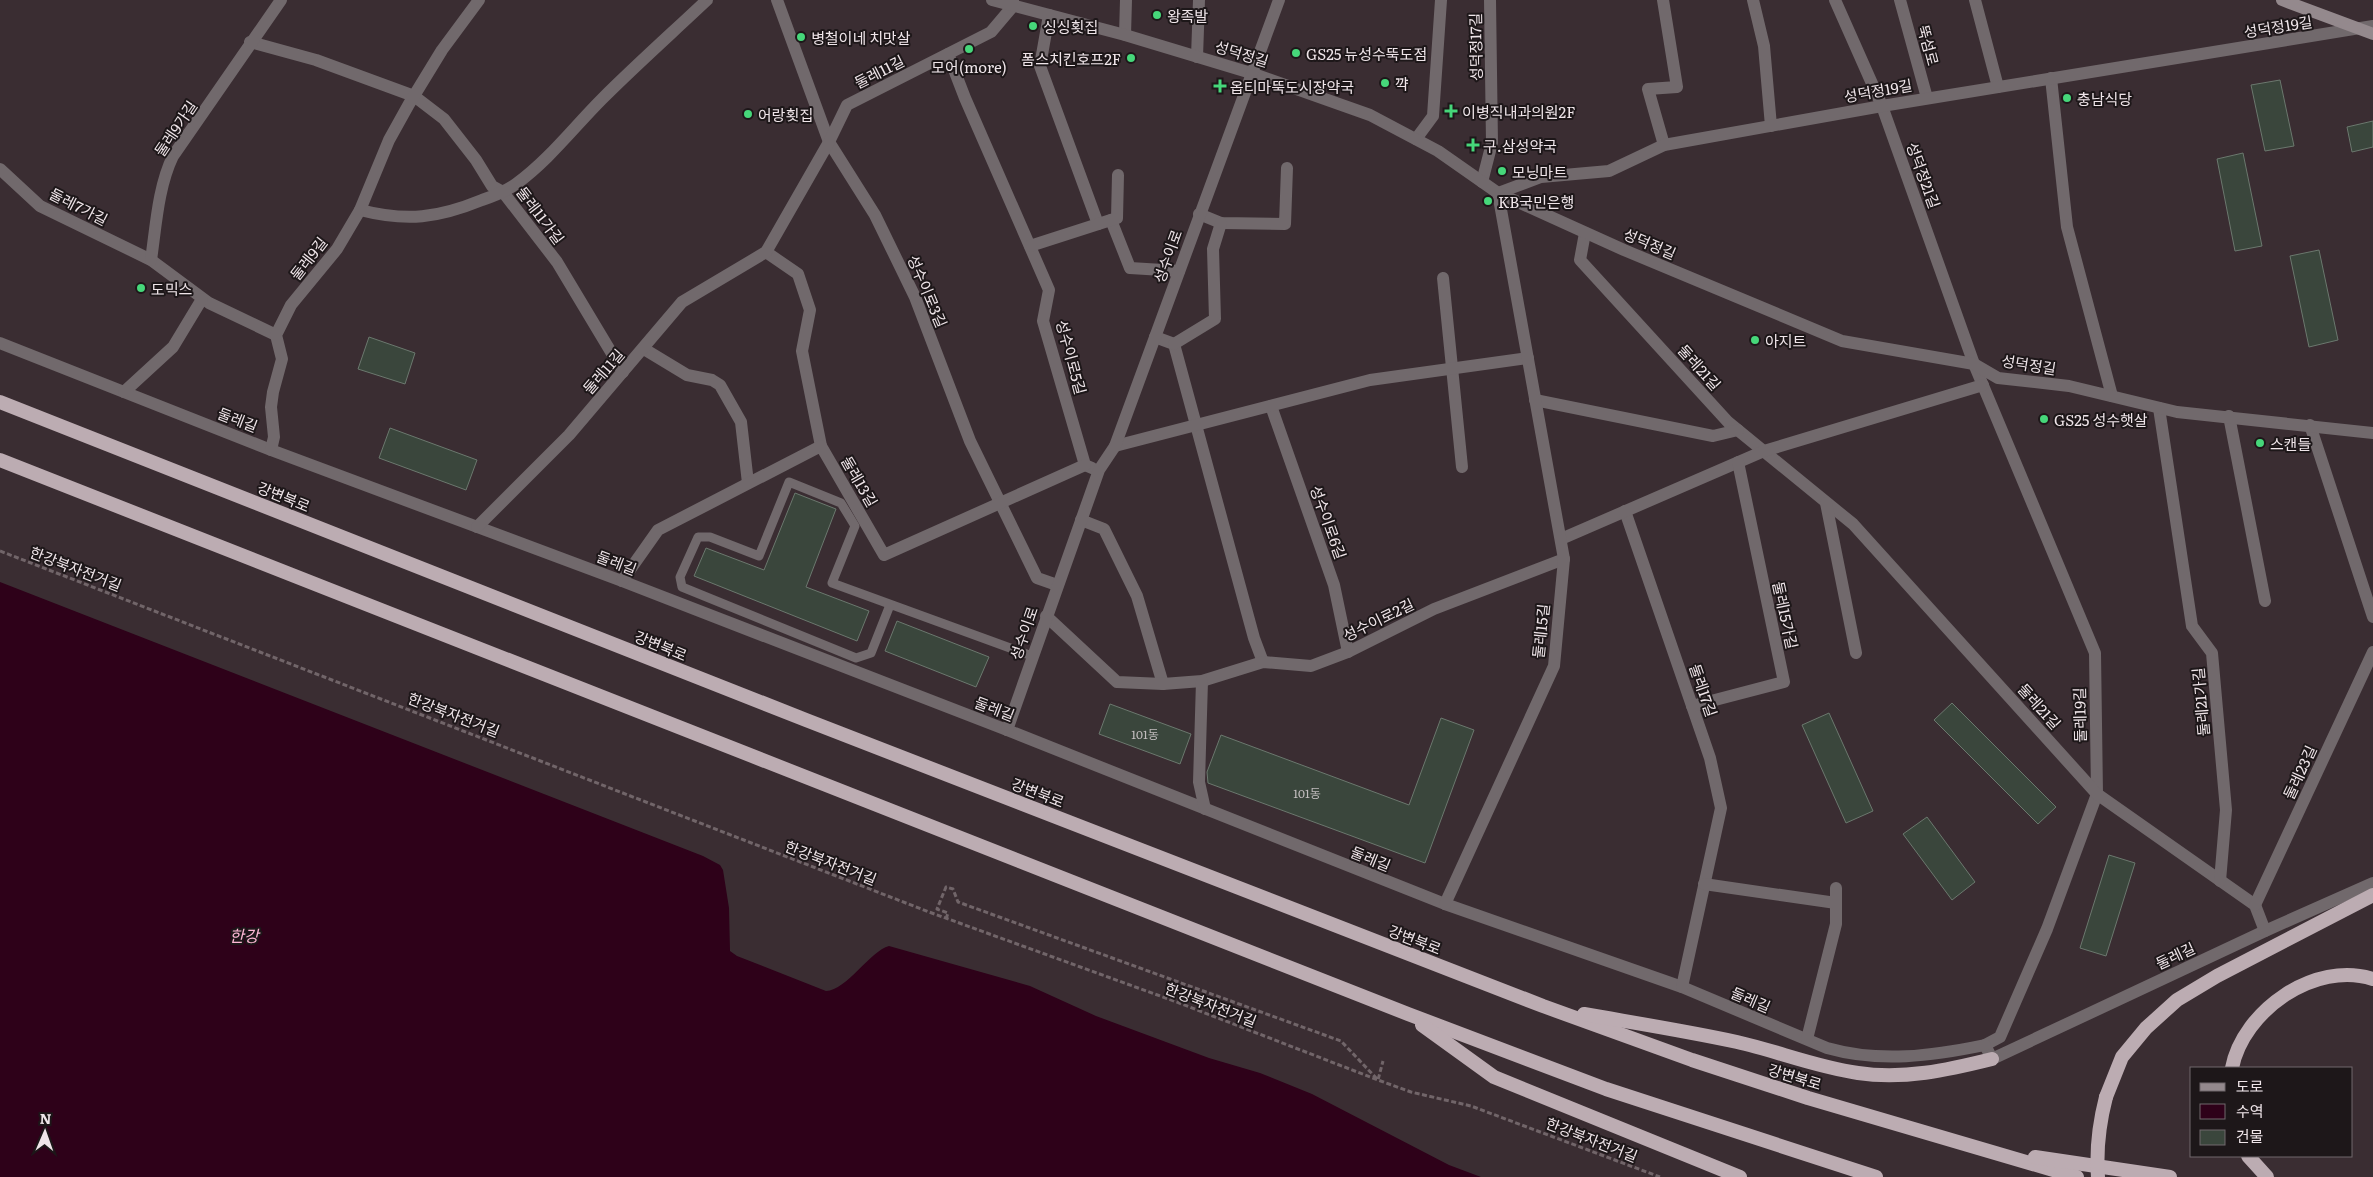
<svg xmlns="http://www.w3.org/2000/svg" width="2373" height="1177" font-family="Literata,'Noto Sans KR',serif">
  <style>
    .water { fill: #2e0119 }
    .building { fill: #3a463c; stroke: #6b786e }
    .lines { fill: none; stroke-linecap: round; stroke-linejoin: round }
    .path { stroke: #716569; stroke-width: 3; stroke-dasharray: 5 2.5; stroke-linecap: butt }
    .service { stroke: #71696c; stroke-width: 9 }
    .minor { stroke: #71696c; stroke-width: 12 }
    .tertiary { stroke: #71696c; stroke-width: 12 }
    .secondary { stroke: #94898d; stroke-width: 12 }
    .trunk { stroke: #bcacb2; stroke-width: 14 }
    .trunk-bridge { stroke: #bcacb2; stroke-width: 14 }
    .poi-dot { fill: #46d77a; stroke: #1d1719; stroke-width: 2 }
    .labels { text-anchor: middle; dominant-baseline: central; stroke-width: 4; stroke-linejoin: round; paint-order: stroke }
    .number-label { font-size: 12px; fill: #c2bdbe }
    .poi-label { font-size: 15px; fill: #efe5e9; stroke: #1d1719; text-anchor: start }
    .street-label { font-size: 15px; fill: #efe5e9; stroke: #1d1719 }
    .water-label { font-size: 16px; font-style: italic; fill: #feb8d5; stroke: #1d1719 }
  </style>
  <rect width="100%" height="100%" fill="#3a2d32"/>
  <path class="water" d="M0,582L703,856L720,865L723,870L729,908L730,951L737,956L826,991C847,990 870,951 889,946L1030,986L1096,1016L1209,1058L1260,1073L1312,1094L1449,1165L1481,1177H0Z"/>
  <g class="building">
    <path d="M2280,80L2294,146L2265,151L2251,85Z"/>
    <path d="M2373,121V147L2352,152L2347,127Z"/>
    <path d="M2243,153L2262,246L2235,251L2217,159Z"/>
    <path d="M2319,250L2338,340L2309,347L2290,256Z"/>
    <path d="M369,337L415,353L405,384L358,369Z"/>
    <path d="M390,428L477,460L466,490L379,458Z"/>
    <path d="M795,493L836,509L806,587L869,611L857,641L694,576L706,548L764,570Z"/>
    <path d="M897,621L989,657L976,687L885,651Z"/>
    <path d="M1952,703L2056,807L2038,824L1934,720Z"/>
    <path d="M1110,704L1191,734L1180,764L1099,734Z"/>
    <path d="M1829,713L1873,811L1846,823L1802,725Z"/>
    <path d="M1441,718L1474,730L1425,863L1208,783L1207,772L1221,735L1409,805Z"/>
    <path d="M1927,817L1975,882L1952,900L1903,834Z"/>
    <path d="M2109,855L2135,863L2106,956L2080,948Z"/>
  </g>
  <g class="lines">
    <g class="path">
      <path d="M0,551L929,912L1174,1001L1378,1080L1411,1092L1471,1106L1660,1177"/>
      <path d="M946,919L948,913L937,909L946,887L953,889L958,902L1341,1041L1378,1080L1383,1061"/>
    </g>
    <path class="service" d="M890,605L871,653L856,658L682,587L680,577L698,537H710L759,556L789,482L841,503L855,526L832,583L1032,656"/>
    <g class="minor">
      <path d="M777,0L829,142L875,215L915,297L970,441L1037,578L1057,585"/>
      <path d="M1663,0L1677,87L1648,89L1664,145"/>
      <path d="M1753,0L1764,46L1771,126"/>
      <path d="M1835,0L1882,106L1974,364L2095,653L2097,794L2047,929L2000,1037L1985,1045L1992,1059L2265,931L2373,883"/>
      <path d="M1900,0L1927,98"/>
      <path d="M1975,0L1998,87"/>
      <path d="M1049,15L1040,66L1098,224"/>
      <path d="M1125,35L1126,0"/>
      <path d="M250,42L316,60L414,96L444,119L476,160L492,186L503,192L557,262L623,372"/>
      <path d="M948,54L965,98L1049,290L1043,321L1085,465L1092,468"/>
      <path d="M1197,57L1199,0"/>
      <path d="M2051,78L2067,227L2112,396"/>
      <path d="M1416,139L1433,116L1441,0"/>
      <path d="M0,169L40,206L151,260L209,303L276,335"/>
      <path d="M1482,182L1492,143L1490,0"/>
      <path d="M360,210C407,222 438,218 482,200C494,196 506,191 516,184C549,160 574,127 602,99C636,65 672,33 707,0"/>
      <path d="M1199,214L1221,223L1285,224L1287,168"/>
      <path d="M1111,220L1130,268L1179,271"/>
      <path d="M1585,233L1580,260L1728,422L1853,524L2097,794L2255,905L2265,931"/>
      <path d="M1030,246L1117,218L1118,175"/>
      <path d="M766,252L798,274L810,310L802,351L821,446"/>
      <path d="M151,260C156,226 158,187 173,156L281,0"/>
      <path d="M1443,278L1462,467"/>
      <path d="M1155,337L1174,344L1254,638L1263,662"/>
      <path d="M0,343L271,450L622,581L1007,730L1445,904L1682,987L1827,1048C1880,1063 1932,1056 1985,1045"/>
      <path d="M1174,344L1215,319L1213,249L1221,223"/>
      <path d="M644,349L687,375L712,380L720,385L741,422L748,483"/>
      <path d="M124,392L173,347L202,299"/>
      <path d="M1535,400L1713,436L1738,430"/>
      <path d="M1271,406L1334,585L1348,652"/>
      <path d="M2159,408L2192,626L2212,653L2226,810L2220,881"/>
      <path d="M2229,416L2265,601"/>
      <path d="M2310,425L2373,617"/>
      <path d="M1115,446L1370,380L1528,358"/>
      <path d="M271,450L274,437L271,407L273,392L282,359L276,335L291,305L337,249L360,210L389,140L409,104L442,50L479,0"/>
      <path d="M1826,503L1856,653"/>
      <path d="M1625,511L1710,758L1721,808L1682,987"/>
      <path d="M1081,520L1104,529L1137,596L1163,684"/>
      <path d="M477,527L569,435L682,302L766,252L829,142L847,105L991,32L1013,6V0"/>
      <path d="M1561,539L1764,451L1983,385"/>
      <path d="M622,581L658,530L821,446L884,555L1085,465"/>
      <path d="M1046,616L1117,682L1163,684L1202,681L1263,662L1311,666L1348,652L1434,609L1564,559"/>
      <path d="M1202,681L1199,782L1205,809"/>
      <path d="M1692,706L1784,682L1738,462"/>
      <path d="M1704,884L1836,903"/>
      <path d="M1445,904L1554,666L1564,559L1498,193L1541,177L1609,171L1664,145L1882,106L2373,26"/>
      <path d="M2255,905L2373,652"/>
      <path d="M1807,1039L1836,924V888"/>
    </g>
    <g class="tertiary">
      <path d="M992,0L1125,35L1251,73L1370,115L1438,151L1498,193L1624,250L1842,341L1974,364L1998,378L2069,386L2177,412L2373,433"/>
      <path d="M1007,730L1099,470L1115,446L1279,0"/>
    </g>
    <path class="secondary" d="M2282,0L2373,34"/>
    <g class="trunk">
      <path d="M0,402L806,720L1543,1006L1692,1060L1808,1098L2077,1177"/>
      <path d="M0,460L1408,1014L1606,1089L1876,1177"/>
      <path d="M1584,1014C1635,1023 1686,1031 1737,1042C1777,1051 1816,1067 1858,1073C1903,1080 1948,1070 1992,1059"/>
      <path d="M1422,1025L1494,1077L1740,1177"/>
      <path d="M2232,1068C2243,1011 2315,960 2373,979"/>
      <path d="M2106,1097L2122,1057L2146,1028L2177,1000L2217,976L2373,895"/>
      <path d="M2248,1156L2267,1177"/>
      <path d="M2035,1157L2170,1177"/>
    </g>
    <path class="trunk-bridge" d="M2098,1177C2096,1149 2099,1124 2106,1097"/>
  </g>
  <g class="poi-dot">
    <circle cx="1157" cy="15" r="5"/>
    <circle cx="1033" cy="26" r="5"/>
    <circle cx="801" cy="37" r="5"/>
    <circle cx="969" cy="49" r="5"/>
    <circle cx="1296" cy="53" r="5"/>
    <circle cx="1131" cy="58" r="5"/>
    <circle cx="1385" cy="83" r="5"/>
    <path d="M1217.5 78.5h5v5h5v5h-5v5h-5v-5h-5v-5h5z"/>
    <circle cx="2067" cy="98" r="5"/>
    <path d="M1448.5 103.5h5v5h5v5h-5v5h-5v-5h-5v-5h5z"/>
    <circle cx="748" cy="114" r="5"/>
    <path d="M1470.5 137.5h5v5h5v5h-5v5h-5v-5h-5v-5h5z"/>
    <circle cx="1502" cy="171" r="5"/>
    <circle cx="1488" cy="201" r="5"/>
    <circle cx="141" cy="288" r="5"/>
    <circle cx="1755" cy="340" r="5"/>
    <circle cx="2044" cy="419" r="5"/>
    <circle cx="2260" cy="443" r="5"/>
  </g>
  <g class="labels">
    <g class="number-label">
      <text x="1145" y="734">101동</text>
      <text x="1307" y="793">101동</text>
    </g>
    <g class="poi-label">
      <text x="1167" y="15">왕족발</text>
      <text x="1043" y="26">싱싱횟집</text>
      <text x="811" y="37">병철이네 치맛살</text>
      <text x="1306" y="53">GS25 뉴성수뚝도점</text>
      <text x="1121" y="58" text-anchor="end">폼스치킨호프2F</text>
      <text x="969" y="66" text-anchor="middle">모어(more)</text>
      <text x="1395" y="83">꺅</text>
      <text x="1230" y="86">옵티마뚝도시장약국</text>
      <text x="2077" y="98">충남식당</text>
      <text x="1462" y="111">이병직내과의원2F</text>
      <text x="758" y="114">어랑횟집</text>
      <text x="1483" y="145">구.삼성약국</text>
      <text x="1512" y="171">모닝마트</text>
      <text x="1498" y="201">KB국민은행</text>
      <text x="151" y="288">도믹스</text>
      <text x="1765" y="340">아지트</text>
      <text x="2054" y="419">GS25 성수햇살</text>
      <text x="2270" y="443">스캔들</text>
    </g>
    <g class="street-label">
      <text transform="translate(2278 26) rotate(-9)">성덕정19길</text>
      <text transform="translate(1929 45) rotate(75)">뚝섬로</text>
      <text transform="translate(1475 47) rotate(-91)">성덕정17길</text>
      <text transform="translate(1242 53) rotate(17)">성덕정길</text>
      <text transform="translate(879 71) rotate(-27)">둘레11길</text>
      <text transform="translate(1878 90) rotate(-10)">성덕정19길</text>
      <text transform="translate(175 128) rotate(-56)">둘레9가길</text>
      <text transform="translate(1924 175) rotate(70)">성덕정21길</text>
      <text transform="translate(79 206) rotate(27)">둘레7가길</text>
      <text transform="translate(541 215) rotate(53)">둘레11가길</text>
      <text transform="translate(1650 243) rotate(23)">성덕정길</text>
      <text transform="translate(1167 256) rotate(-70)">성수이로</text>
      <text transform="translate(308 258) rotate(-52)">둘레9길</text>
      <text transform="translate(928 291) rotate(67)">성수이로3길</text>
      <text transform="translate(1072 357) rotate(75)">성수이로5길</text>
      <text transform="translate(2029 364) rotate(9)">성덕정길</text>
      <text transform="translate(1700 367) rotate(48)">둘레21길</text>
      <text transform="translate(603 371) rotate(-49)">둘레11길</text>
      <text transform="translate(238 419) rotate(21)">둘레길</text>
      <text transform="translate(860 481) rotate(60)">둘레13길</text>
      <text transform="translate(284 496) rotate(22)">강변북로</text>
      <text transform="translate(1329 522) rotate(70)">성수이로6길</text>
      <text transform="translate(617 562) rotate(21)">둘레길</text>
      <text transform="translate(76 568) rotate(21)">한강북자전거길</text>
      <text transform="translate(1786 615) rotate(78)">둘레15가길</text>
      <text transform="translate(1378 619) rotate(-26)">성수이로2길</text>
      <text transform="translate(1540 631) rotate(-84)">둘레15길</text>
      <text transform="translate(1023 633) rotate(-71)">성수이로</text>
      <text transform="translate(661 645) rotate(22)">강변북로</text>
      <text transform="translate(1704 690) rotate(71)">둘레17길</text>
      <text transform="translate(2200 702) rotate(-95)">둘레21가길</text>
      <text transform="translate(2040 706) rotate(48)">둘레21길</text>
      <text transform="translate(995 708) rotate(21)">둘레길</text>
      <text transform="translate(454 714) rotate(21)">한강북자전거길</text>
      <text transform="translate(2079 715) rotate(-91)">둘레19길</text>
      <text transform="translate(2299 772) rotate(-65)">둘레23길</text>
      <text transform="translate(1038 792) rotate(21)">강변북로</text>
      <text transform="translate(1371 858) rotate(22)">둘레길</text>
      <text transform="translate(831 862) rotate(21)">한강북자전거길</text>
      <text transform="translate(1415 939) rotate(21)">강변북로</text>
      <text transform="translate(2175 955) rotate(-25)">둘레길</text>
      <text transform="translate(1751 999) rotate(23)">둘레길</text>
      <text transform="translate(1211 1004) rotate(21)">한강북자전거길</text>
      <text transform="translate(1795 1076) rotate(17)">강변북로</text>
      <text transform="translate(1592 1139) rotate(21)">한강북자전거길</text>
    </g>
    <g class="water-label">
      <text x="244" y="935">한강</text>
    </g>
  </g>
  <rect x="2190" y="1067" width="162" height="90" fill="#1d1719" stroke="#71696c"/>
  <rect x="2200" y="1083" width="25" height="8" fill="#94898d" stroke="#71696c"/>
  <text x="2236" y="1092" font-size="15" fill="#efe5e9">도로</text>
  <rect x="2200" y="1104" width="25" height="15" fill="#2e0119" stroke="#71696c"/>
  <text x="2236" y="1117" font-size="15" fill="#efe5e9">수역</text>
  <rect x="2200" y="1130" width="25" height="15" fill="#3a463c" stroke="#71696c"/>
  <text x="2236" y="1142" font-size="15" fill="#efe5e9">건물</text>
  <g transform="translate(45 1132) rotate(2)" stroke="#1d1719" stroke-width="4" paint-order="stroke">
  <path d="M0-4L9 19L0 12L-9 19Z" fill="#efe5e9"/>
  <text y="-8" font-size="14" font-weight="bold" text-anchor="middle" fill="#efe5e9">N</text>
  </g>
</svg>
